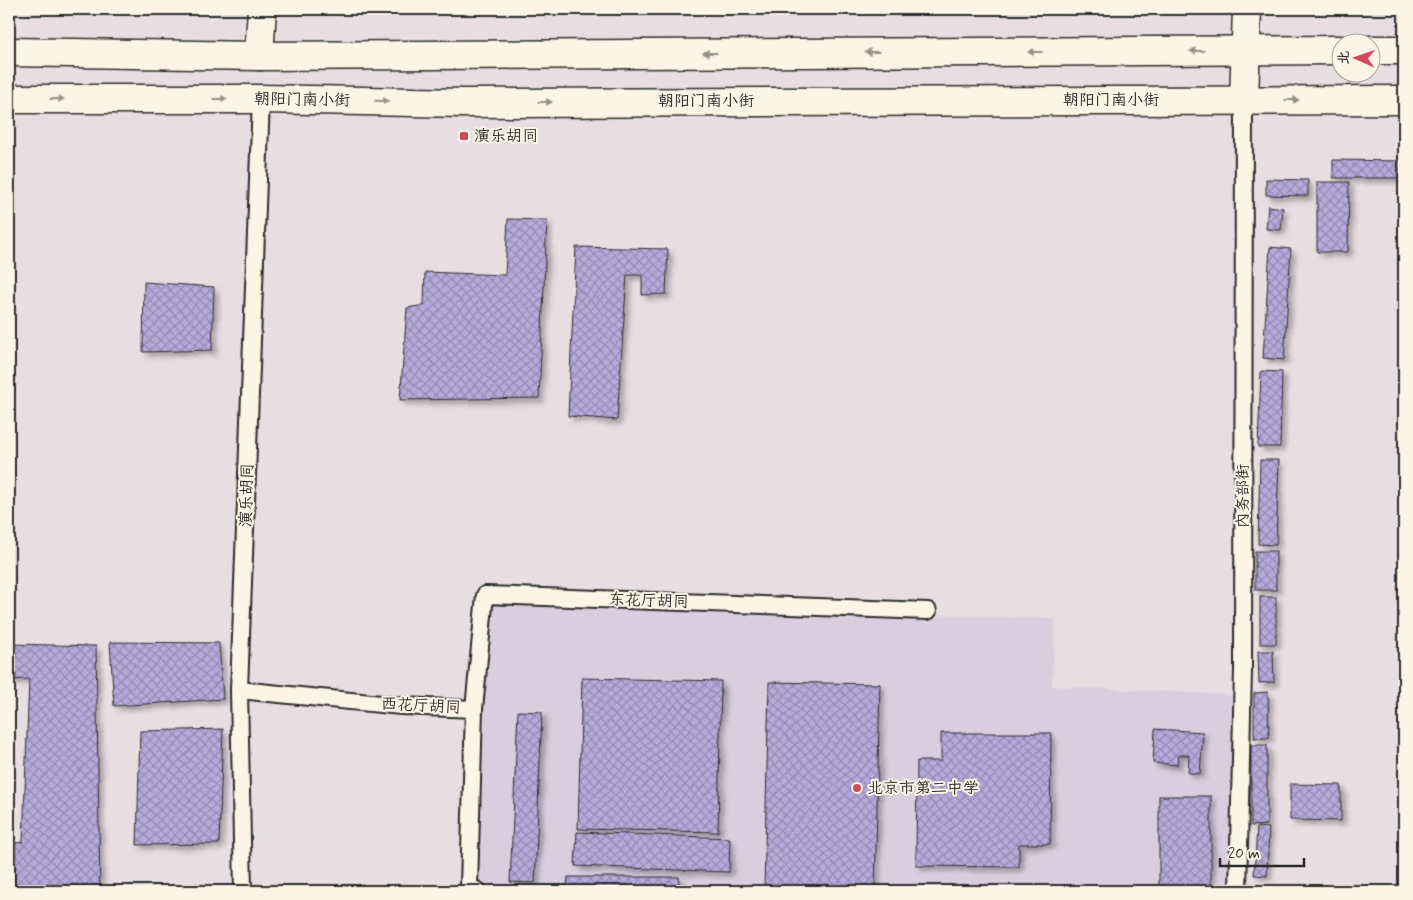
<svg xmlns="http://www.w3.org/2000/svg" width="1413" height="900" font-family="Mynerve,'LXGW WenKai TC',sans-serif">
  <style>
    .built { fill: #d8cee0 }
    .building { fill: url(#building-cross-hatch); stroke: #2b2b2b; filter: url(#shadow) }
    .lines { fill: none; stroke-linecap: round; stroke-linejoin: round }
    .service-casing { stroke: #2b2b2b; stroke-width: 20 }
    .minor-casing { stroke: #2b2b2b; stroke-width: 31 }
    .secondary-casing { stroke: #2b2b2b; stroke-width: 31 }
    .service { stroke: #fcf5e5; stroke-width: 16 }
    .minor { stroke: #fcf5e5; stroke-width: 28 }
    .secondary { stroke: #fcf5e5; stroke-width: 28 }
    .oneway { fill: #949088 }
    .poi-dot { fill: #d1495b; stroke: #fcf5e5; stroke-width: 2 }
    .labels { text-anchor: middle; dominant-baseline: central; stroke-width: 4; stroke-linejoin: round; paint-order: stroke }
    .street-label { font-size: 16px; fill: #2b2b2b; stroke: #fcf5e5 }
    .poi-label { font-size: 16px; fill: #2b2b2b; stroke: #fcf5e5; text-anchor: start }
  </style>
  <defs>
    <pattern id="building-cross-hatch" width="8" height="8" patternUnits="userSpaceOnUse" patternTransform="scale(1.25)"><rect width="8" height="8" fill="#b5aadb"/><path d="M0 0l8 8M0 8l8-8" fill="none" stroke="#938bb2"/></pattern>
    <filter id="shadow"><feDropShadow dx="4.5" dy="4.5" stdDeviation="2.5" flood-color="#0004"/></filter>
  </defs>
  <rect width="100%" height="100%" fill="#e7dee2"/>
  <filter id="ink" filterUnits="userSpaceOnUse"><feTurbulence type="fractalNoise" baseFrequency=".02" numOctaves="2"/><feDisplacementMap in="SourceGraphic" scale="10" xChannelSelector="R" yChannelSelector="G"/><feConvolveMatrix kernelMatrix="1 2 1 2 8 2 1 2 1" color-interpolation-filters="sRGB"/></filter>
  <g filter="url(#ink)">
    <path class="built" d="M488,600L1055,619L1052,686L1236,695L1231,891H498L476,881Z"/>
    <g class="building">
      <path d="M1333,160L1404,161V178H1333Z"/>
      <path d="M1266,179L1308,180V196L1266,195Z"/>
      <path d="M1317,182H1349L1348,252H1317Z"/>
      <path d="M1268,206L1283,208L1281,230L1266,229Z"/>
      <path d="M508,219L547,220L539,398L400,400L407,308L424,305L425,272L505,275Z"/>
      <path d="M576,247L668,249L666,294L642,295V275H627L617,420L568,416Z"/>
      <path d="M1270,247L1291,249L1284,360L1263,358Z"/>
      <path d="M144,282L214,287L212,350L143,352Z"/>
      <path d="M1261,371L1282,372L1280,447H1258Z"/>
      <path d="M1260,460H1279L1276,545L1258,544Z"/>
      <rect x="1255" y="551" width="21" height="39"/>
      <rect x="1260" y="597" width="16" height="47"/>
      <path d="M110,642L219,643L223,699L114,706Z"/>
      <path d="M9,644L96,646L100,891H62L9,887V844L23,842L29,679L9,680Z"/>
      <path d="M1258,651H1273L1274,682L1259,683Z"/>
      <path d="M582,678L721,681L718,832L578,829Z"/>
      <path d="M769,682L880,684L875,891H764Z"/>
      <path d="M1268,692L1269,738H1254V693Z"/>
      <path d="M518,711L542,712L535,883L510,882Z"/>
      <path d="M223,729L219,844L137,845L140,731Z"/>
      <path d="M1155,729L1203,732L1200,774L1188,773L1189,755H1178L1177,765L1153,763Z"/>
      <path d="M941,733H1051L1050,844H1019V867L916,866L917,761H941Z"/>
      <path d="M1251,745H1267V825L1251,826Z"/>
      <path d="M1290,784L1341,785V821L1290,820Z"/>
      <rect x="1159" y="796" width="52" height="95"/>
      <path d="M1257,827L1269,828L1267,876L1254,875Z"/>
      <path d="M577,832L730,838L729,872L575,866Z"/>
      <path d="M568,877H679V891H544V886H567Z"/>
    </g>
    <g class="lines">
      <defs>
        <g id="service">
          <path d="M239,690L401,706L474,709L469,887L478,891"/>
          <path d="M474,709L485,595L928,611"/>
          <path d="M243,891L239,690L261,99"/>
          <path d="M1238,891L1243,670L1244,100"/>
        </g>
        <g id="minor">
          <path d="M259,56L262,9"/>
          <path d="M1244,100L1247,9"/>
        </g>
        <g id="secondary">
          <path d="M1370,50H1404"/>
          <path d="M9,52L259,56L1340,50"/>
          <path d="M9,99H261L464,103L1404,100"/>
        </g>
      </defs>
      <use href="#service" class="service-casing"/>
      <use href="#minor" class="minor-casing"/>
      <use href="#secondary" class="secondary-casing"/>
      <use href="#service" class="service"/>
      <use href="#minor" class="minor"/>
      <use href="#secondary" class="secondary"/>
    </g>
    <defs><path id="oneway-solid" d="M-6-.8H1V-3.2L6.5 0L1 3.2V.8H-6Z" transform="scale(1.25)"/></defs>
    <g class="oneway">
      <use href="#oneway-solid" transform="translate(1197 51) rotate(180)"/>
      <use href="#oneway-solid" transform="translate(872 52) rotate(180)"/>
      <use href="#oneway-solid" transform="translate(1035 52) rotate(180)"/>
      <use href="#oneway-solid" transform="translate(710 53) rotate(180)"/>
      <use href="#oneway-solid" transform="translate(57 99)"/>
      <use href="#oneway-solid" transform="translate(220 99)"/>
      <use href="#oneway-solid" transform="translate(1292 100)"/>
      <use href="#oneway-solid" transform="translate(382 101) rotate(1)"/>
      <use href="#oneway-solid" transform="translate(545 102)"/>
    </g>
  </g>
  <g class="poi-dot">
    <rect x="459" y="131" width="10" height="10" rx="2.5"/>
    <circle cx="857" cy="788" r="5"/>
  </g>
  <g class="labels">
    <g class="street-label">
      <text transform="translate(302 100) rotate(1)">朝阳门南小街</text>
      <text x="1111" y="100">朝阳门南小街</text>
      <text x="706" y="101">朝阳门南小街</text>
      <text transform="translate(247 495) rotate(-88)">演乐胡同</text>
      <text transform="translate(1243 496) rotate(-90)">内务部街</text>
      <text transform="translate(649 601) rotate(2)">东花厅胡同</text>
      <text transform="translate(421 706) rotate(3)">西花厅胡同</text>
    </g>
    <g class="poi-label">
      <text x="474" y="136">演乐胡同</text>
      <text x="867" y="788">北京市第二中学</text>
    </g>
  </g>
  <rect width="1413" height="900" fill="none" stroke="#fcf5e5" stroke-width="30"/>
  <rect x="15" y="15" width="1383" height="870" fill="none" stroke="#2b2b2b" stroke-width="2" filter="url(#ink)"/>
  <g transform="translate(1356 58) rotate(272)"><circle r="24" fill="#fcf5e5" stroke="#a8a49b"/>
  <path d="M0-4L9 19L0 12L-9 19Z" fill="#d1495b"/>
  <text y="-8" font-size="14" font-weight="bold" text-anchor="middle" fill="#2b2b2b">北</text>
  </g>
  <path d="M1220 858v8h84v-8" fill="none" stroke="#2b2b2b" stroke-width="2.5"/>
  <text x="1228" y="858" font-size="15" fill="#2b2b2b" stroke="#fcf5e5" stroke-width="4" paint-order="stroke">20 m</text>
</svg>
